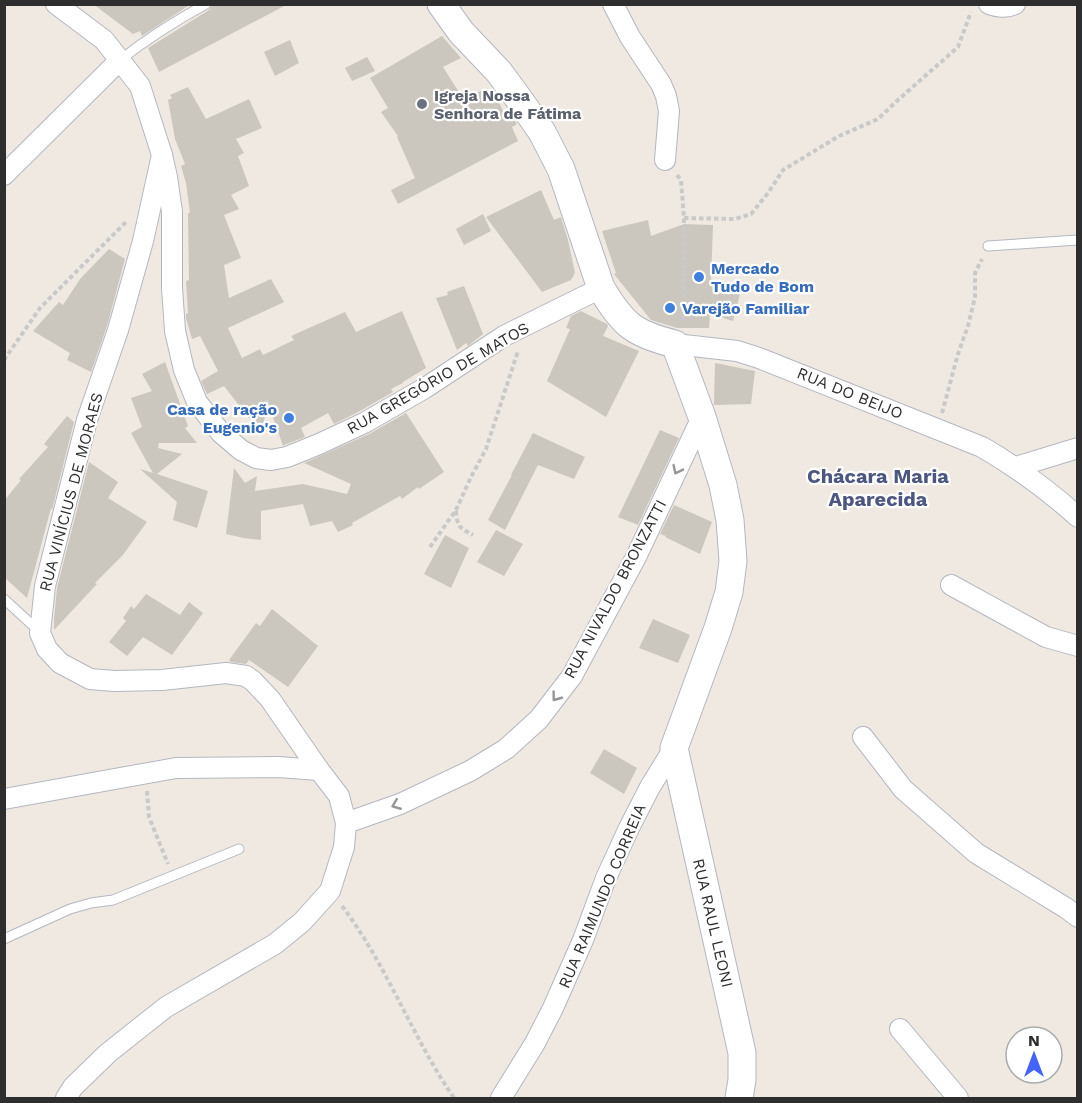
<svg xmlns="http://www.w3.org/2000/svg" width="1082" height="1103" font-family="'Work Sans',sans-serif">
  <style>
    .building { fill: #cbc7bf }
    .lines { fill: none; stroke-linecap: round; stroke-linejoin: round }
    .lane-casing { stroke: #b4b7c1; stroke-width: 11 }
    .street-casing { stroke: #b4b7c1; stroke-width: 22 }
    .secondary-casing { stroke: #b4b7c1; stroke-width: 29 }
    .path { stroke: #c9c9c9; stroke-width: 4; stroke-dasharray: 4.5 3; stroke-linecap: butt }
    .lane { stroke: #fff; stroke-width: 9 }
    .street { stroke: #fff; stroke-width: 20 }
    .secondary { stroke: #fff; stroke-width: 27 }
    .oneway { stroke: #969696 }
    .worship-dot { fill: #6b7280; stroke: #fff; stroke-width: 2 }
    .shop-dot { fill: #3f7fe0; stroke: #fff; stroke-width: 2 }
    .labels { text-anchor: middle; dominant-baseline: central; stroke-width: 4.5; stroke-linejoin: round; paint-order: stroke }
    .worship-label { font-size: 16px; font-weight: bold; fill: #5b616d; stroke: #fff; text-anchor: start }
    .shop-label { font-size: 16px; font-weight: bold; fill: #366cbe; stroke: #fff; text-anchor: start }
    .street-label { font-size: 16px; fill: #2e2e2e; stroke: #fff }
    .quarter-label { font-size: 20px; font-weight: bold; fill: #4d5680; stroke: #fff }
  </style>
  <rect width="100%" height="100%" fill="#efe9e1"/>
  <g class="building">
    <path d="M93,4H191L142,36L140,31L133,34Z"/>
    <path d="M213,4H288L159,72L148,48L209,10Z"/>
    <path d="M442,36L461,58L443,67L464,100L484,89L491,101L497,98L504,113L508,111L517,124L512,127L518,141L398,204L391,190L415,178L397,137L398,136L381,112L388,108L370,78Z"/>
    <path d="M290,40L299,63L275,76L264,52Z"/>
    <path d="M367,57L375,71L352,81L345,68Z"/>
    <path d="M188,87L206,119L249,99L262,128L236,139L244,153L238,156L249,186L231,195L239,209L224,215L241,258L224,265L229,298L271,279L284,302L228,328L242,358L260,349L263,355L294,340L291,336L345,312L356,332L402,311L426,368L403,382V383L391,389L393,392L358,412L334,424L328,413L301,428L305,437L284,445L283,446L267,400L262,435L224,386L207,394L201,381L218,371L200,336L192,339L186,318V314L188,313L186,281L189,280L188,213H190L186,183L181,166L185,164L175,139L168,100L172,98L170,95Z"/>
    <path d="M541,190L554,220L561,217L568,240L575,273L571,280L542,292L486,217Z"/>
    <path d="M483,214L491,231L464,245L456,229Z"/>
    <path d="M648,220L651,236L684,224L713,225L711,281L742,286L733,321L710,314L709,328H677L651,320L614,274L616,273L602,231Z"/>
    <path d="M109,249L125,259L107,326L91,372L67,360L70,353L33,331L59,302L63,305L80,279Z"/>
    <path d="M464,286L483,334L468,346L466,343L457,350L436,298L448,295L447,292Z"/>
    <path d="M581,311L607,324L608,326L603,336L639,351L606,417L547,381L570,329L566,328L571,316Z"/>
    <path d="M165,362L188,426L185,428L197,443H159L158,448L182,454L157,474L208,491L197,528L173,520L177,502L140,469L153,473L131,433L142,427L131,398L152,391L142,374Z"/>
    <path d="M715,363L755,371L751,404L714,405Z"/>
    <path d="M406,413L444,472L419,489L418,487L402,499L400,496L352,523L353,525L338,532L332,521L310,526L303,504L261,511V540L244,538L226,534L234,468L245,483L257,476L255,491L303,484L347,494L351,484L304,463L369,434Z"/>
    <path d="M67,416L74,422L52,510L51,508L27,598L4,577V501L21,480L19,479L48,447L44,444Z"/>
    <path d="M660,430L679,438L638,525L618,517Z"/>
    <path d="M533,433L585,457L574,479L538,465L505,530L488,520L512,475H511Z"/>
    <path d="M89,462L118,482L108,498L147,522L122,556L95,583L97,584L54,630V619L57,588Z"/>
    <path d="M674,505L712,522L700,554L665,537L666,536L660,534Z"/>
    <path d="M496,530L523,544L504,576L477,562Z"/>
    <path d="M445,535L469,548L451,588L424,574Z"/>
    <path d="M146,594L180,615L189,602L203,613L172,655L143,637L127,656L109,642L126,621L123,618L131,606L134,609Z"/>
    <path d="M272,609L318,646L288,687L249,660L246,664L231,662L229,660L256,623L260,626Z"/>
    <path d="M653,619L690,635L678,663L639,648Z"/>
    <path d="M604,749L637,768L624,794L590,773Z"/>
  </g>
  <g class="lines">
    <defs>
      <g id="lane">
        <path d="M120,60C147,39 175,21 206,4"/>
        <path d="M988,246L1078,240"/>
        <path d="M4,599L40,632"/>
        <path d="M4,939L70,909L91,903L113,900L239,849"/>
      </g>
      <g id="street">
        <path d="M56,4L104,40L140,86L162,155L167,177L172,212V288L175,331L184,370L197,402L221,433L241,450L256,458L271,460L287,457L319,444L364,423L425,388L504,336L601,288"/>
        <path d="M613,4L630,37L661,84L666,96L669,111L665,160"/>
        <path d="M989,4C997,7 1007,8 1015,4"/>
        <path d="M4,175L120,60"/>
        <path d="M675,344L737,351L759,358L982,447C1018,468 1047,489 1078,517"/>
        <path d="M1016,467L1078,448"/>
        <path d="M951,585L1046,637L1078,646"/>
        <path d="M863,737L903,789L976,853L1066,908L1078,917"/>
        <path d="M4,799L176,768L278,767L319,770"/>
        <path d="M346,823L400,804L470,771L506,749L539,719L572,676L636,557L702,417"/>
        <path d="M900,1029L958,1098"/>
        <path d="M66,1098L73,1087L108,1053L166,1007L275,944L302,922L330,891L344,847L346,823L339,796L319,770L270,699L253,681L246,676L226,673L162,680L114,681L90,679L60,663L47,649L40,633L45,586L87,420L118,330L143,241L162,155"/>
        <path d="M501,1098L535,1043L553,1008L583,940L606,878L629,828L650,787L674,748"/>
      </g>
      <path id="secondary" d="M441,4L461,32L499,72L521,102L542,132L561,169L601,288C623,325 634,334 675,344L702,417L723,485L730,520L733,561L729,592L718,628L674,748L742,1053V1080L739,1098"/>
    </defs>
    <use href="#lane" class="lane-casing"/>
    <use href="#street" class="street-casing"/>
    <use href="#secondary" class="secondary-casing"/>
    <g class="path">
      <path d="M677,175L681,180L684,218L683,324"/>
      <path d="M684,218L735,219L751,214L768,193L783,170L839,136L878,119L899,99L958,47L971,12"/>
      <path d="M4,360L40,308L126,222"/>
      <path d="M942,413L958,354L968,326L975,297V273L982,259"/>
      <path d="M456,511C457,527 460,528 473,535"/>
      <path d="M430,547L456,510L471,477L486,449L518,351"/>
      <path d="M147,791L149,817L168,864"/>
      <path d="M342,906C387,965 412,1037 454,1098"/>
    </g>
    <use href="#lane" class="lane"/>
    <use href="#street" class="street"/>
    <use href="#secondary" class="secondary"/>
  </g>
  <defs><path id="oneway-chevron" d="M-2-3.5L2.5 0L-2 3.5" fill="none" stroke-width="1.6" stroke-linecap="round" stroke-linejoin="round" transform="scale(1.5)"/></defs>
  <g class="oneway">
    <use href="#oneway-chevron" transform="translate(677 470) rotate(116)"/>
    <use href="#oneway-chevron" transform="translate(556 697) rotate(127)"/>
    <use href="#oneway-chevron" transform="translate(396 805) rotate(158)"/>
  </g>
  <circle class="worship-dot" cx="422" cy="104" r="6"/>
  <g class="shop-dot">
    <circle cx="699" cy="277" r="6"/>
    <circle cx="670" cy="308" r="6"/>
    <circle cx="289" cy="418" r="6"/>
  </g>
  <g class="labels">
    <g class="worship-label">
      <text x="434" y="95">Igreja Nossa<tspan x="434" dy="18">Senhora de Fátima</tspan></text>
    </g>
    <g class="shop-label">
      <text x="711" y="268">Mercado<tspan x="711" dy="18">Tudo de Bom</tspan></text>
      <text x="682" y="308">Varejão Familiar</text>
      <text x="277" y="409" text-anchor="end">Casa de ração<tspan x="277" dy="18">Eugenio's</tspan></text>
    </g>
    <g class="street-label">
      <text transform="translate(438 378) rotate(-30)">RUA GREGÓRIO DE MATOS</text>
      <text transform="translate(850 393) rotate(22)">RUA DO BEIJO</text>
      <text transform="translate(71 492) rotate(-75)">RUA VINÍCIUS DE MORAES</text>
      <text transform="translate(615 589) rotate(-62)">RUA NIVALDO BRONZATTI</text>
      <text transform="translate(602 896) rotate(-67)">RUA RAIMUNDO CORREIA</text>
      <text transform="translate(713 923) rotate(77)">RUA RAUL LEONI</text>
    </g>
    <g class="quarter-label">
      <text x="878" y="476">Chácara Maria<tspan x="878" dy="23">Aparecida</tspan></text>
    </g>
  </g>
  <rect width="1082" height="1103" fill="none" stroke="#2e2e2e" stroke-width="12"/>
  <g transform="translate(1034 1055)"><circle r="28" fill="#ffffff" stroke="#ababab" stroke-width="1.5"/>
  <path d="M0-4.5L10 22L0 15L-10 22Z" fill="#4264fb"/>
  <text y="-9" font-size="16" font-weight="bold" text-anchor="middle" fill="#2e2e2e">N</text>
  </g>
</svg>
